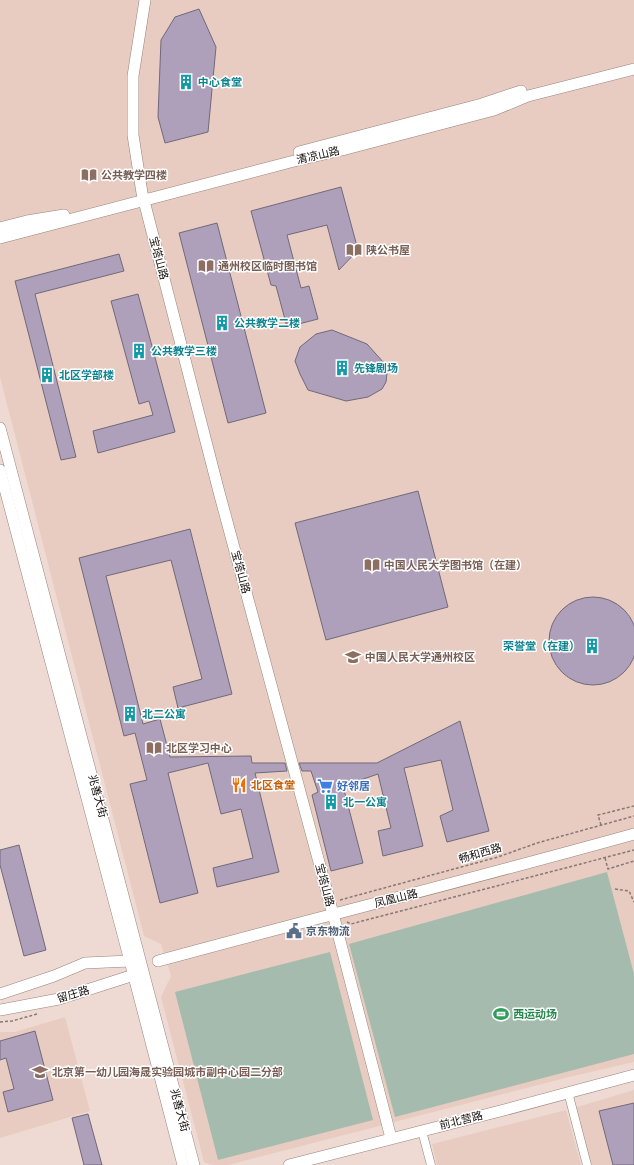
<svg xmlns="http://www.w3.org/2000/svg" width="634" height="1165" font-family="'PT Sans Narrow','Noto Sans SC',sans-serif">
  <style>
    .built { fill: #e8ccc1 }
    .green { fill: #a5bbad }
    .building { fill: #aea0bb; stroke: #706978 }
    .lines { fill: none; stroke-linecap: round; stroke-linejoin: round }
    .street-casing { stroke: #97847d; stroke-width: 9 }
    .secondary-casing { stroke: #97847d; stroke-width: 12 }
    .path { stroke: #867873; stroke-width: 1.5; stroke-dasharray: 3 2; stroke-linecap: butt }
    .street { stroke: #fff; stroke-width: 8 }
    .secondary { stroke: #fff; stroke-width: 11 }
    .labels { text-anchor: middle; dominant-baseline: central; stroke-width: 3; stroke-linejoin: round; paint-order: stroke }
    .culture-label { font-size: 11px; font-weight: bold; fill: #0d838f; stroke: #fff; text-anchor: start }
    .street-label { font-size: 11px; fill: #160f0c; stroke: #fff }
    .education-label { font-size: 11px; font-weight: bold; fill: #785e54; stroke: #fff; text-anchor: start }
    .food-label { font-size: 11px; font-weight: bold; fill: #c56008; stroke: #fff; text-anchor: start }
    .shop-label { font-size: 11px; font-weight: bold; fill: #366cbe; stroke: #fff; text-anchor: start }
    .service-label { font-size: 11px; font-weight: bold; fill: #4e5e75; stroke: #fff; text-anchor: start }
    .leisure-label { font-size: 11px; font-weight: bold; fill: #27864d; stroke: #fff; text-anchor: start }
  </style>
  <rect width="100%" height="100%" fill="#eedad2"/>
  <g class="built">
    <path d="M0,0H634V1062L569,1077L228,1165H213L204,1162L161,997L171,976L161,944L144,936L0,377Z"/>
    <path d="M65,1017L90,1111L0,1138V1032H15Z"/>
    <path d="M634,1090V1165H588L574,1108Z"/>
    <path d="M566,1110L581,1165H437L432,1144Z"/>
  </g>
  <g class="green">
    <path d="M607,872L634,974V1054L395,1117L349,944Z"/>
    <path d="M330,952L373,1120L218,1160L175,992Z"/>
  </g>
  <g class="building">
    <path d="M199,9L216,47L208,132L165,143L158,117L161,40L175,17Z"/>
    <path d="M341,187L358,250L339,270L327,225L287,235L301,288L309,286L318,319L287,327L276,286L271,285L251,211Z"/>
    <path d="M217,223L266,413L228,423L179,233Z"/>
    <path d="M119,254L124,271L35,294L76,457L61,460L15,281Z"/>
    <path d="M138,294L175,432L98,453L93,431L153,415L149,401L139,404L111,301Z"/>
    <path d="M332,330L367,344L384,363L387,373L386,382L382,389L368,397L346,401L308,390L300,374L295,361L300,347L316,334Z"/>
    <path d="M418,491L448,607L326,640L295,523Z"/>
    <path d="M190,529L232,694L178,708L173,687L202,679L171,560L106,576L143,724L160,719L170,757L251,756L252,763H285L287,771L255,773L279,872L217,887L213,868L253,858L241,809L221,814L208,763L168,773L198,893L160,903L130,784L147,780L135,733L124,736L79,558Z"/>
    <circle cx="593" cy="641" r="44"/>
    <path d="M460,721L489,831L447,842L440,816L453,810L441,760L404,768L423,846L383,856L378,831L391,828L378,774L343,786L363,863L331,871L312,795L318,792L311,771H302L299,763H377Z"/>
    <path d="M19,845L46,950L24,956L0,865V850Z"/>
    <path d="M35,1031L53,1100L8,1112L3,1092L14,1089L6,1058L0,1060V1041Z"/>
    <path d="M634,1103V1165H613L599,1111Z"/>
    <path d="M88,1114L102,1165H84L72,1118Z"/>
  </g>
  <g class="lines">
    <defs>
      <g id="street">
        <path d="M568,1092L587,1165"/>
        <path d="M422,1131L431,1165"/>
      </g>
      <g id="secondary">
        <path d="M145,0L133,76V135L142,193L219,492L333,914L391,1138"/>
        <path d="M299,152L482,104L521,91"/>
        <path d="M0,228L27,221L64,215"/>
        <path d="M0,238L298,160L342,150L494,110L528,96L634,69"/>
        <path d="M0,428L194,1165"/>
        <path d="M0,470L130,961L183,1165"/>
        <path d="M158,961C316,918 476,878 634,834"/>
        <path d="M0,994L54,976L85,963L130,961L136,959"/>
        <path d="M0,1010L59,999L140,973"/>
        <path d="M289,1165L504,1110L634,1075"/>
      </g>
    </defs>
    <use href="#street" class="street-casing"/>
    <use href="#secondary" class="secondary-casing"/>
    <g class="path">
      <path d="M601,825L598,815L634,806"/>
      <path d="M605,858L608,869L634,861"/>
      <path d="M615,889L629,891L634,902"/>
      <path d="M340,900L498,857L537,843L634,816"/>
      <path d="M347,922L351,924L634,850"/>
      <path d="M0,1022L12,1021L37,1014"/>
    </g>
    <use href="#street" class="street"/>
    <use href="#secondary" class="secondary"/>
  </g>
  <defs>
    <symbol id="building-bare" viewBox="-9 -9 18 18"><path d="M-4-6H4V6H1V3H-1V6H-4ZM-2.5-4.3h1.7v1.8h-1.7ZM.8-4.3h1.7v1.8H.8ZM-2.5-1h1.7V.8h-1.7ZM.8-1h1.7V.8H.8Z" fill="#0f9aa8" stroke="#fff" stroke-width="2.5" paint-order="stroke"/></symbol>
    <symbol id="library-bare" viewBox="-9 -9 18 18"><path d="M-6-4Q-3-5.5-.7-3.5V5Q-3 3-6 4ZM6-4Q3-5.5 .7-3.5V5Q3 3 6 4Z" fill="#8d6e63" stroke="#fff" stroke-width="2.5" paint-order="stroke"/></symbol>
    <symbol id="school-bare" viewBox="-9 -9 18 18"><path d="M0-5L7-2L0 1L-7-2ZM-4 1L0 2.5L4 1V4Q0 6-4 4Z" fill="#8d6e63" stroke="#fff" stroke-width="2.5" paint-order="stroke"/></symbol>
    <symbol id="restaurant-bare" viewBox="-9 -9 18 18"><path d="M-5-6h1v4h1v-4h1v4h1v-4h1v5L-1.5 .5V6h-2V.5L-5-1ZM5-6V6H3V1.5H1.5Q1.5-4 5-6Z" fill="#e8710a" stroke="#fff" stroke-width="2.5" paint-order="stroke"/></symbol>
    <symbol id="supermarket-bare" viewBox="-9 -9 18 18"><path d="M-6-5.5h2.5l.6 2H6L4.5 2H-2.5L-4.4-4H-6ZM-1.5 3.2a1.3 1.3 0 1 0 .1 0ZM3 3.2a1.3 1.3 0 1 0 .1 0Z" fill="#3f7fe0" stroke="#fff" stroke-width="2.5" paint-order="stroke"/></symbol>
    <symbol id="civic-bare" viewBox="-9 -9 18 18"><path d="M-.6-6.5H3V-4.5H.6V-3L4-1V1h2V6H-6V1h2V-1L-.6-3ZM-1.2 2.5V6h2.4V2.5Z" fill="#5c6f8a" stroke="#fff" stroke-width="2.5" paint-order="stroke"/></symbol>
    <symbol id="stadium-bare" viewBox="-9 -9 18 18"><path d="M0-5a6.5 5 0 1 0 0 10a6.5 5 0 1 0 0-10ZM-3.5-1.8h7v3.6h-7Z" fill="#2e9e5b" stroke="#fff" stroke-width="2.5" paint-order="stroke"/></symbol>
  </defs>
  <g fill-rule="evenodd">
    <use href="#building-bare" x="175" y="71" width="22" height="22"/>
    <use href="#library-bare" x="78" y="164" width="22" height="22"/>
    <use href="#library-bare" x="343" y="239" width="22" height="22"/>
    <use href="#library-bare" x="195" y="255" width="22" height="22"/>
    <use href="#building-bare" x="211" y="312" width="22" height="22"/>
    <use href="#building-bare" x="128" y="340" width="22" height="22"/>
    <use href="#building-bare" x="331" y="357" width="22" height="22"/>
    <use href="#building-bare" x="36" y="364" width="22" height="22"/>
    <use href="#library-bare" x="361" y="554" width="22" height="22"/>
    <use href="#building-bare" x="581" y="635" width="22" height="22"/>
    <use href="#school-bare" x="342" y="646" width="22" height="22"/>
    <use href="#building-bare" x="119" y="703" width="22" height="22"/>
    <use href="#library-bare" x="143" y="737" width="22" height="22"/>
    <use href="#restaurant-bare" x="228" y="774" width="22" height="22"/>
    <use href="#supermarket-bare" x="314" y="775" width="22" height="22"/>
    <use href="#building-bare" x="320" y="791" width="22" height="22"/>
    <use href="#civic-bare" x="283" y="920" width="22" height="22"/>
    <use href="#stadium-bare" x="490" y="1003" width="22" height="22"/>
    <use href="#school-bare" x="29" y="1061" width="22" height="22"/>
  </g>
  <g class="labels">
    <g class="culture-label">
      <text x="198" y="82">中心食堂</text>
      <text x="234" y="323">公共教学二楼</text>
      <text x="151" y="351">公共教学三楼</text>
      <text x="354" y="368">先锋剧场</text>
      <text x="59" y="375">北区学部楼</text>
      <text x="580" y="646" text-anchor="end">荣誉堂（在建）</text>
      <text x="142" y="714">北二公寓</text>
      <text x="343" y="802">北一公寓</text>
    </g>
    <g class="street-label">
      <text transform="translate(318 155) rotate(-13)">清凉山路</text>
      <text transform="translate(159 258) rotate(75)">宝塔山路</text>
      <text transform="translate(241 572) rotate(75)">宝塔山路</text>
      <text transform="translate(98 796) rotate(75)">兆善大街</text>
      <text transform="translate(480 853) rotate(-16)">畅和西路</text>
      <text transform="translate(325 885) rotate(75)">宝塔山路</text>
      <text transform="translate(396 898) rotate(-14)">凤凰山路</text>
      <text transform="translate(73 994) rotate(-16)">留庄路</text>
      <text transform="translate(180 1110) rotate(75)">兆善大街</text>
      <text transform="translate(461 1120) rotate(-14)">前北营路</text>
    </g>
    <g class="education-label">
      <text x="101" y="175">公共教学四楼</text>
      <text x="366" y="250">陕公书屋</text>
      <text x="218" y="266">通州校区临时图书馆</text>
      <text x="384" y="565">中国人民大学图书馆（在建）</text>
      <text x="365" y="657">中国人民大学通州校区</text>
      <text x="166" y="748">北区学习中心</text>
      <text x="52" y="1072">北京第一幼儿园海晟实验园城市副中心园二分部</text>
    </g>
    <g class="food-label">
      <text x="251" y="785">北区食堂</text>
    </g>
    <g class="shop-label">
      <text x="337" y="786">好邻居</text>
    </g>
    <g class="service-label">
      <text x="306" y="931">京东物流</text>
    </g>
    <g class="leisure-label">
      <text x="513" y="1014">西运动场</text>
    </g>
  </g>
</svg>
